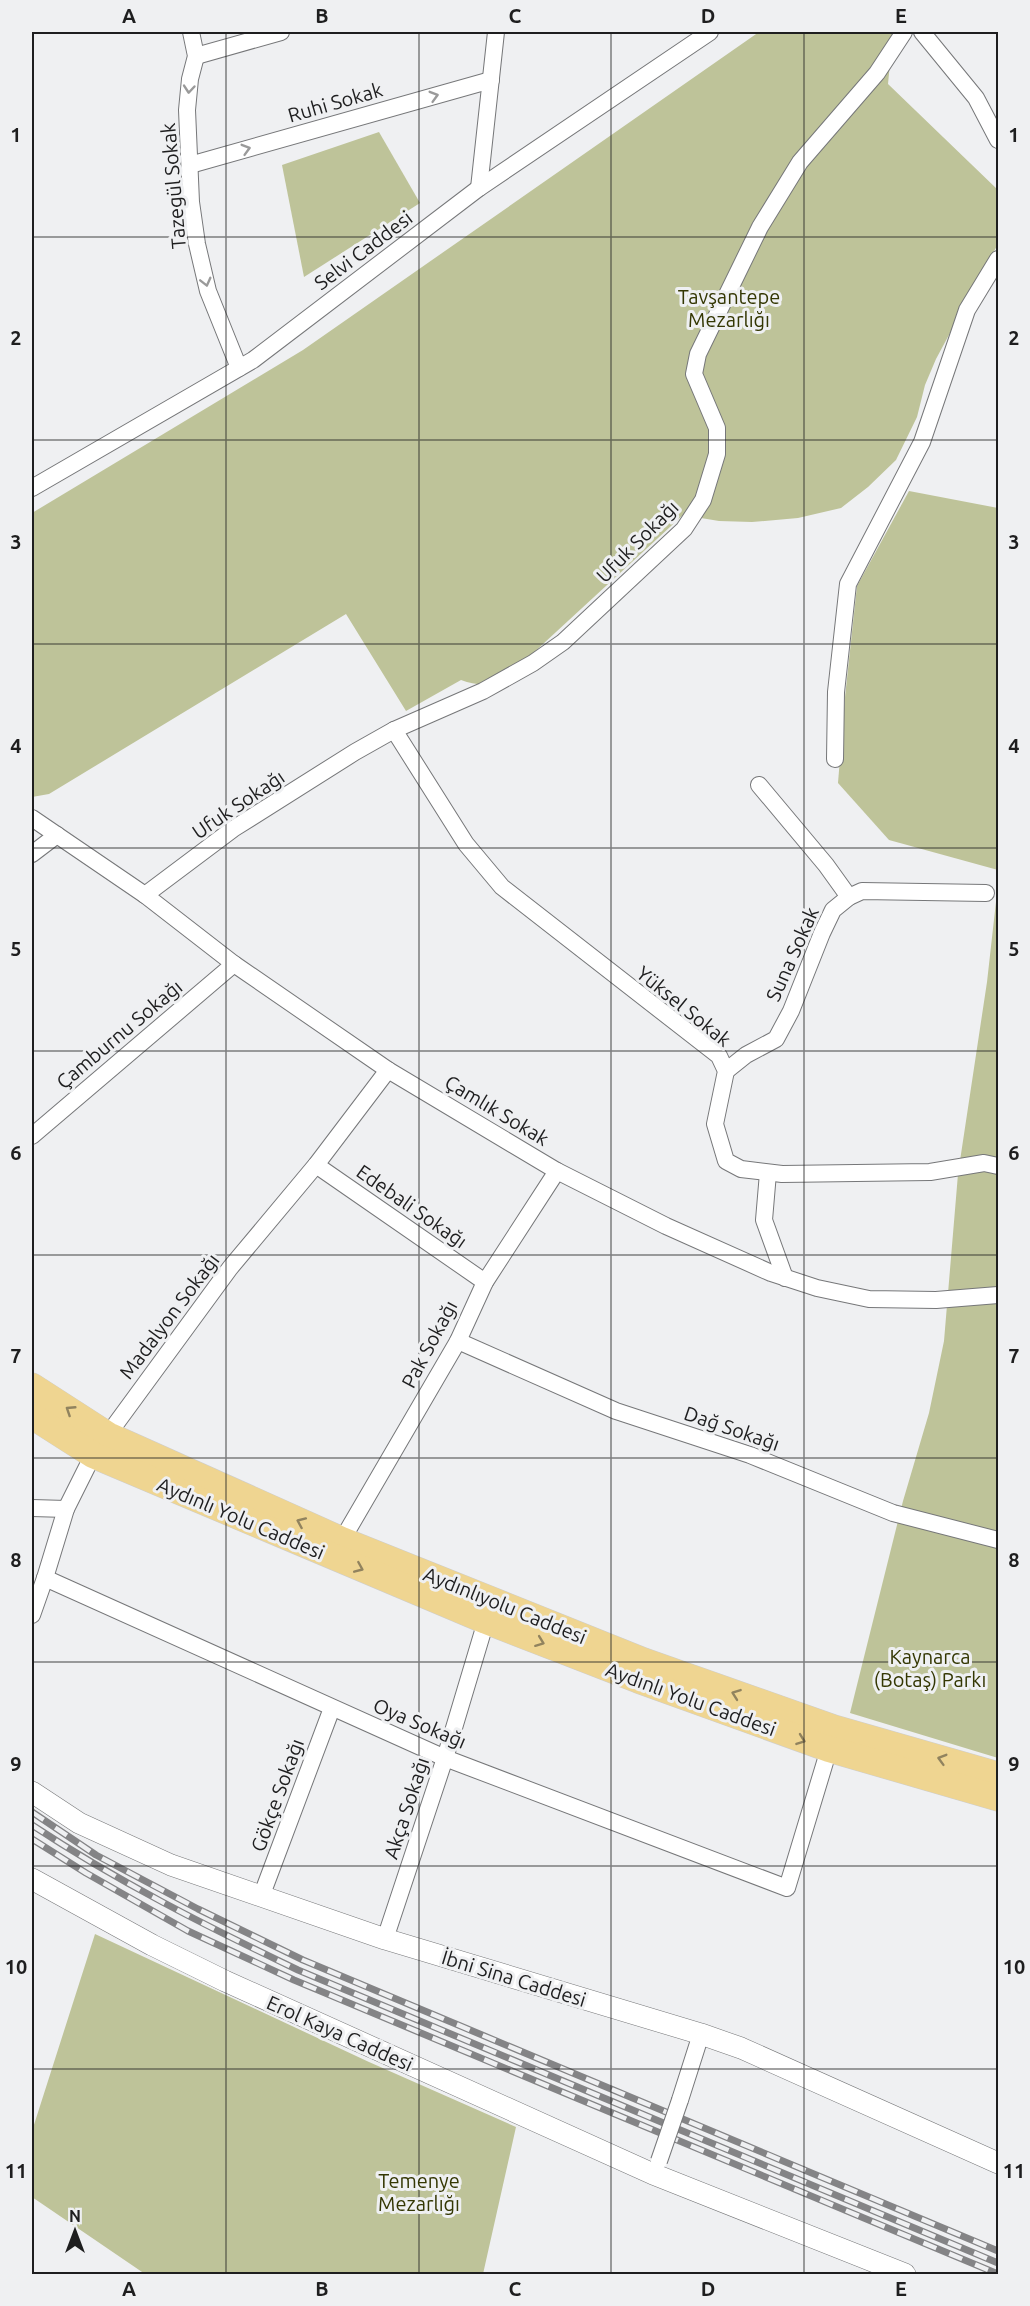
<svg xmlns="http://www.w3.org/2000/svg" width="1030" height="2306" font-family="Ubuntu,sans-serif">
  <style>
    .green { fill: #bec399 }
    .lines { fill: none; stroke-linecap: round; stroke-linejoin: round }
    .minor-casing { stroke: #767779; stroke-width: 18 }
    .tertiary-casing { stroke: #767779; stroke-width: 22 }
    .primary-casing { stroke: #cecece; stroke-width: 27 }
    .minor { stroke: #fff; stroke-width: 16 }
    .tertiary { stroke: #fff; stroke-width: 21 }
    .primary { stroke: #efd591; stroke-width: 26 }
    .rail-casing { stroke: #848486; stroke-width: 7 }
    .rail { stroke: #eff0f2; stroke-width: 4.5; stroke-dasharray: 14; stroke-linecap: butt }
    .minor-bridge-casing { stroke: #767779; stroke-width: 18; stroke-linecap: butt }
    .minor-bridge { stroke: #fff; stroke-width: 16 }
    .oneway { stroke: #9a9a9a }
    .oneway2 { stroke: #91835e }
    .grid { fill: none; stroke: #1e1e1f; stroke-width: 1.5; stroke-opacity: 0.55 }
    .labels { text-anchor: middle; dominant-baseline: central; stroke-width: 6; stroke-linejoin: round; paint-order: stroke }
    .street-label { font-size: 20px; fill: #1e1e1f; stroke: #eff0f2 }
    .park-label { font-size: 20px; fill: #343703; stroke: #eff0f2 }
    .neatline { fill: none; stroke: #1e1e1f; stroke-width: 2 }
    .grid-label { font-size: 20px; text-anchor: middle; font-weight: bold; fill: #1e1e1f }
  </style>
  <rect width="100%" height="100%" fill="#eff0f2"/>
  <g class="green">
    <path d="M759,32H893L888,84L998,190V244L936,359L925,385L917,417L896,460L868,487L841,508L798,518L752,522L719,521L683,515L505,679C489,686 478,686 461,680L406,711L346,614L49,794L32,797V513L303,350Z"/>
    <path d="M379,132L420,203L304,277L282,165Z"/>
    <path d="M909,491L998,508V870L889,840L838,783L845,697L857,586Z"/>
    <path d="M998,884V1758L850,1713L903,1501L929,1413L944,1341L958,1174L987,982Z"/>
    <path d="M95,1934L369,2062L516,2127L483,2274H145L32,2197V2131Z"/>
  </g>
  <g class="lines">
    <defs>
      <g id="minor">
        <path d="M191,32L196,56L190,79L187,110L191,202L197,244L208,291L239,368"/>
        <path d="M922,32L976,98L998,140"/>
        <path d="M196,56L281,32"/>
        <path d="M190,165L491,80"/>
        <path d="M479,188L496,32"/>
        <path d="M32,488L253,360L479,188L710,32"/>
        <path d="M394,730L466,844L502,887L719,1056L726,1071L715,1124L726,1161L741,1169L782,1174L930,1172L984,1163L998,1166"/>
        <path d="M835,759L836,692L848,584L922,442L967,310L998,259"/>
        <path d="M759,785L826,865L849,897"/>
        <path d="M32,818L145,895L234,964L388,1070L557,1171L666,1226L771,1273L817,1288L869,1299L936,1300L998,1295"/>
        <path d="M32,854L57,835"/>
        <path d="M145,895L233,829L355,752L394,730L483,691L533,663L563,642L684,529L703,500L717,454V428L694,374L698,354L760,227L800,162L877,73L904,32"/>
        <path d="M726,1071L746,1055L776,1039L791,1011L822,933L833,910L849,897L862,891L986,893"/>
        <path d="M32,1136L234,964"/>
        <path d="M316,1165L485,1282"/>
        <path d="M768,1173L764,1220L785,1278"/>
        <path d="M458,1341L616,1411L750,1455L893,1513L998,1540"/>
        <path d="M32,1508L66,1509"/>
        <path d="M342,1540L458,1341L485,1282L557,1171"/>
        <path d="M45,1578L445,1758L787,1888L829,1749"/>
        <path d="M32,1615L45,1578L66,1509L93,1455L230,1268L316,1165L388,1070"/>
        <path d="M261,1897L332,1708"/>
        <path d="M385,1939L445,1758L486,1621"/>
        <path d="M680,2100L701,2034"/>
      </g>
      <g id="tertiary">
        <path d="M32,1792L79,1823L171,1865L385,1939L701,2034L741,2048L998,2163"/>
        <path d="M32,1879L152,1945L225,1981L653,2174L905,2274"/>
      </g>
      <g id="primary">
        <path d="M32,1386L108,1435L342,1540L644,1661L834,1728L998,1775"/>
        <path d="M32,1416L93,1455L486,1621L638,1680L829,1749L998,1798"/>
      </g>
    </defs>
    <use href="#minor" class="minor-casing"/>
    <use href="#tertiary" class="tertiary-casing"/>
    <use href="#primary" class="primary-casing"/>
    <use href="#minor" class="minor"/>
    <use href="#tertiary" class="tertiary"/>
    <use href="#primary" class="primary"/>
    <defs>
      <g id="rail">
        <path d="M32,1812L96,1855L198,1909L303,1960L998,2251"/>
        <path d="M32,1825C117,1881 206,1926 298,1970L998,2263"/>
        <path d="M32,1839L86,1873L188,1931L294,1980L998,2274"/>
      </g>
    </defs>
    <use href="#rail" class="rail-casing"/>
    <use href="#rail" class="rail"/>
    <defs>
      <path id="minor-bridge" d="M659,2161L680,2100"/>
    </defs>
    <use href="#minor-bridge" class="minor-bridge-casing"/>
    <use href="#minor-bridge" class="minor-bridge"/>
  </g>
  <defs><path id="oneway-chevron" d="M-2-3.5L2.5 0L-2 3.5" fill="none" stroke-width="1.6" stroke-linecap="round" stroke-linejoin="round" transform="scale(1.5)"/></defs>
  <g class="oneway">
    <use href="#oneway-chevron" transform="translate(189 89) rotate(95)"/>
    <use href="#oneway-chevron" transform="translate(434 96) rotate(-16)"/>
    <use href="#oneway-chevron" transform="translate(246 149) rotate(-16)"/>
    <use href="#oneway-chevron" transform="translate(206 282) rotate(76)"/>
  </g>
  <g class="oneway2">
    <use href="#oneway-chevron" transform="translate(70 1410) rotate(-147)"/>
    <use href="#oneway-chevron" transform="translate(301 1522) rotate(-156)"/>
    <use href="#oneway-chevron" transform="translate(359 1568) rotate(23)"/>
    <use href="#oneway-chevron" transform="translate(540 1642) rotate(21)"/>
    <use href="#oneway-chevron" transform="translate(736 1694) rotate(-160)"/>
    <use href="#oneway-chevron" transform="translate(801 1740) rotate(20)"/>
    <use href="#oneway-chevron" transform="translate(942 1759) rotate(-164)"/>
  </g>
  <path class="grid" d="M226,32V2274M419,32V2274M611,32V2274M804,32V2274M32,237H998M32,440H998M32,644H998M32,848H998M32,1051H998M32,1255H998M32,1458H998M32,1662H998M32,1866H998M32,2069H998"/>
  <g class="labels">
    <g class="street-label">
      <text transform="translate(335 102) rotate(-16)">Ruhi Sokak</text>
      <text transform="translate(173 186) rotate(-95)">Tazegül Sokak</text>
      <text transform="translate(363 250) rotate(-37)">Selvi Caddesi</text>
      <text transform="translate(637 541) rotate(-45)">Ufuk Sokağı</text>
      <text transform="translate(238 804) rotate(-34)">Ufuk Sokağı</text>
      <text transform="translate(792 954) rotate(-66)">Suna Sokak</text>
      <text transform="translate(684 1006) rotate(39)">Yüksel Sokak</text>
      <text transform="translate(119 1034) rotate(-40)">Çamburnu Sokağı</text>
      <text transform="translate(497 1110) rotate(31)">Çamlık Sokak</text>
      <text transform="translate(412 1206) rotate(35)">Edebali Sokağı</text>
      <text transform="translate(169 1316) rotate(-53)">Madalyon Sokağı</text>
      <text transform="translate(429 1344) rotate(-62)">Pak Sokağı</text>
      <text transform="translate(732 1428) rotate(19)">Dağ Sokağı</text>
      <text transform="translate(241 1518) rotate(23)">Aydınlı Yolu Caddesi</text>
      <text transform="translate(505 1605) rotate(22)">Aydınlıyolu Caddesi</text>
      <text transform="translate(691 1699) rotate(20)">Aydınlı Yolu Caddesi</text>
      <text transform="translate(420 1723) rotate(23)">Oya Sokağı</text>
      <text transform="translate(277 1795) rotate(-70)">Gökçe Sokağı</text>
      <text transform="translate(406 1808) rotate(-72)">Akça Sokağı</text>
      <text transform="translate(514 1978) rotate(17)">İbni Sina Caddesi</text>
      <text transform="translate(340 2033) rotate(24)">Erol Kaya Caddesi</text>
    </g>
    <g class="park-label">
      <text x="729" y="296">Tavşantepe<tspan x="729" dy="23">Mezarlığı</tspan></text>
      <text x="930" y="1656">Kaynarca<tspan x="930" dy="23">(Botaş) Parkı</tspan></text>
      <text x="419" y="2180">Temenye<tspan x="419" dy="23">Mezarlığı</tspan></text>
    </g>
  </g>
  <rect width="1030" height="2306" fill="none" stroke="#eff0f2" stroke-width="66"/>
  <g transform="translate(75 2231)" stroke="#eff0f2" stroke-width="4.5" paint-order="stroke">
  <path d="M0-4.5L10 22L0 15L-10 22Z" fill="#1e1e1f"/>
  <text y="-9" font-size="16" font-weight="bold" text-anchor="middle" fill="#1e1e1f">N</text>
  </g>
  <rect x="33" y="33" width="964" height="2240" class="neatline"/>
  <g class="grid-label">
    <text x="129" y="23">A</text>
    <text x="322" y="23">B</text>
    <text x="515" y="23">C</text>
    <text x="708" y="23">D</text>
    <text x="901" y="23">E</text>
    <text x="16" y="142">1</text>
    <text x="1014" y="142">1</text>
    <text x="16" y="345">2</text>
    <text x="1014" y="345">2</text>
    <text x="16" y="549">3</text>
    <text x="1014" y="549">3</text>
    <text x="16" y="753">4</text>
    <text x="1014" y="753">4</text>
    <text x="16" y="956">5</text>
    <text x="1014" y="956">5</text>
    <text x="16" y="1160">6</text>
    <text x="1014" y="1160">6</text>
    <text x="16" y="1363">7</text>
    <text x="1014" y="1363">7</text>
    <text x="16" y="1567">8</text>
    <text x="1014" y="1567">8</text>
    <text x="16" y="1771">9</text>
    <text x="1014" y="1771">9</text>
    <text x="16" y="1974">10</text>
    <text x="1014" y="1974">10</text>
    <text x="16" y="2178">11</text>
    <text x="1014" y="2178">11</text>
    <text x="129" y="2296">A</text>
    <text x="322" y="2296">B</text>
    <text x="515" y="2296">C</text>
    <text x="708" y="2296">D</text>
    <text x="901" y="2296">E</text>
  </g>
</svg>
